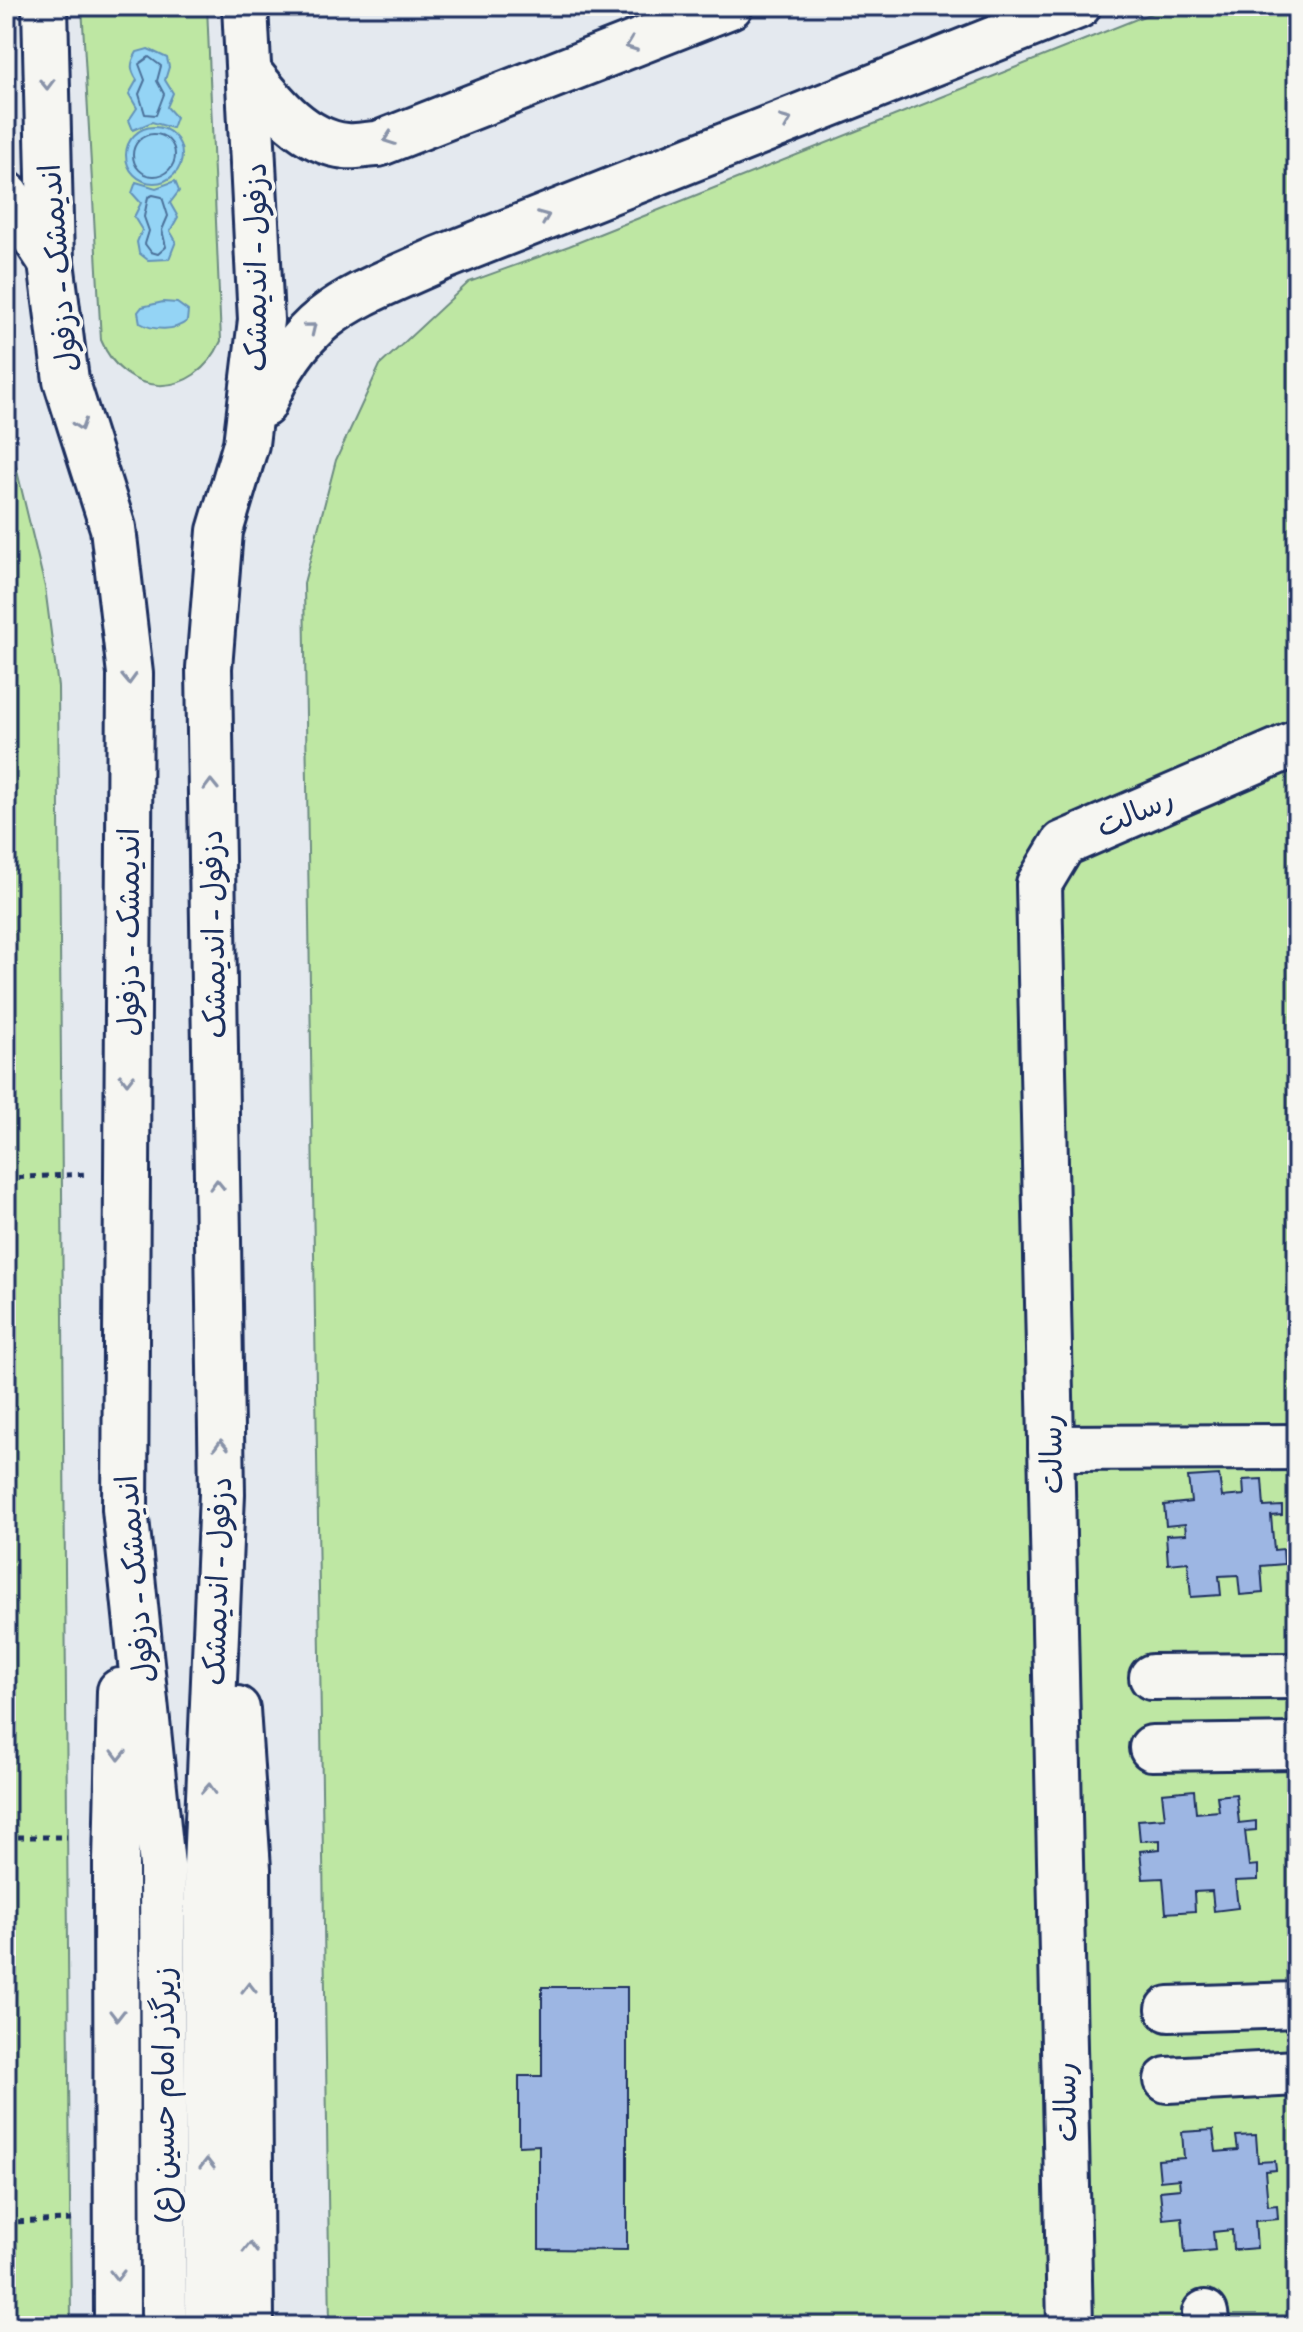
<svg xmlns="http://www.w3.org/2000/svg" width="1303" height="2332" font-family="Itim,'Playpen Sans Arabic',sans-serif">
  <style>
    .green { fill: #bee7a3; stroke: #6c8b80; stroke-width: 2 }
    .water { fill: #94d4f5; stroke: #6492b9; stroke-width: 2 }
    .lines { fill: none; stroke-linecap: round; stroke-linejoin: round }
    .shore { stroke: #4b719a; stroke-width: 2 }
    .building { fill: #9db6e3; stroke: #1b2f5e; stroke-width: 2 }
    .minor-casing { stroke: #1b2f5e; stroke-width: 50 }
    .major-casing { stroke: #1b2f5e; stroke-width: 50 }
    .path { stroke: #1b2f5e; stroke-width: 5; stroke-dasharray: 6 6; stroke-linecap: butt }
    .minor { stroke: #f6f6f2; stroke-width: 44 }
    .major { stroke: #f6f6f2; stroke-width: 44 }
    .oneway { stroke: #8892a8 }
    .labels { text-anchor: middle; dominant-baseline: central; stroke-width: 7; stroke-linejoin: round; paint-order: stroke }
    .street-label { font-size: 30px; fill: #1b2f5e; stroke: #f6f6f2 }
  </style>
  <rect width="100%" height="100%" fill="#e4e9ef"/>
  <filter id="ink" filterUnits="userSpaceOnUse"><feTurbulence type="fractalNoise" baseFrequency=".0125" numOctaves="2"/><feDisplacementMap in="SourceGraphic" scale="16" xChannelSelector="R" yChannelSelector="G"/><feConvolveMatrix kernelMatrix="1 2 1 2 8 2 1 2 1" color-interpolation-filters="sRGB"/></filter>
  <g filter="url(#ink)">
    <g class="green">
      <path d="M82,6H207L221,341C194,401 125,399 101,340Z"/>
      <path d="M1169,6H1297V2326H330L304,583L336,460L380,365L469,282L569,246Z"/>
      <path d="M6,425L45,587L58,687L71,2326H6Z"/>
    </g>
    <g class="water">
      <path d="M148,49L167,58L169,67L165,80L173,93L167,107L176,117L172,128L152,122L133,130L129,120L137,108L129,94L137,80C130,69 130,64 137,52Z"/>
      <circle cx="154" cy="155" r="28"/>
      <path d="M175,181L179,191L170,203L178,217L170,231L176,241L169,259L148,260L139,253L137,242L142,230L134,217L141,203L132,193L136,182L156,188Z"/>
      <path d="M163,302L177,303L188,311L187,321C175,331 154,331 140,323L138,312L142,307Z"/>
    </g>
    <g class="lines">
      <g class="shore">
        <path d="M149,57L161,66L157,81L164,94L156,115L145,114L139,94L145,80L139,64Z"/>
        <circle cx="154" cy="155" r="21"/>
        <path d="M153,195L162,197L168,216L162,230L166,247L158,254L151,252L145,244L149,231L144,217L148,197Z"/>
      </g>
    </g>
    <g class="building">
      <path d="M1219,1475L1222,1497L1244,1495L1243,1480L1262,1479L1264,1507L1282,1506V1515L1271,1516L1274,1550L1283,1549L1284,1564L1261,1566L1263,1593L1240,1595L1238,1575L1219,1576L1221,1595L1191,1597L1188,1562L1168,1564L1166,1535L1186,1534L1185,1524L1166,1526L1164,1505L1191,1502L1188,1477Z"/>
      <path d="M1194,1790L1196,1813L1219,1811L1217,1796L1236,1794L1239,1823L1256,1821V1830L1245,1831L1249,1866L1258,1865V1880L1235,1881L1238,1908L1214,1911L1212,1891L1194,1892L1195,1911L1166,1913L1163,1878L1143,1879L1140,1851L1160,1849V1840L1140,1841L1138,1820L1165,1818L1162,1793Z"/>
      <path d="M542,1987H627V2250L539,2249V2145L519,2146V2076H542Z"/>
      <path d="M1213,2130L1216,2152L1238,2150L1236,2136L1256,2135L1258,2162L1275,2161L1276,2170L1265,2171L1268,2206L1277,2205L1278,2219L1255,2221L1257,2248L1233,2250L1232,2230L1213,2232L1215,2250L1185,2253L1182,2217L1163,2219L1160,2191L1180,2189L1179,2179L1160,2181L1158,2160L1184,2158L1182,2132Z"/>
    </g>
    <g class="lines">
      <defs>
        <g id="minor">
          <path d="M1051,1448L1297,1447"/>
          <path d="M1152,1677L1297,1676"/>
          <path d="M1152,1748L1297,1746"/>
          <path d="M1169,2009L1297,2005"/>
          <path d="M1167,2080L1297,2073"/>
          <path d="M1205,2313L1207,2326"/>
          <path d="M1070,2326L1039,884L1063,844L1297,743"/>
        </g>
        <g id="major">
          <path d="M45,6L51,262L66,380L113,528L130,674L125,1509L162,1865L164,2326"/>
          <path d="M250,74C274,104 304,142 346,146C356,147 368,144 378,144L730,6"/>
          <path d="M6,194L51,262"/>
          <path d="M263,405C303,310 351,299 439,259L1078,6"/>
          <path d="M237,1709L248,1869L251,2326"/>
          <path d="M117,2326L116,1863L120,1691"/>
          <path d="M208,2326L206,1867L222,1494L209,668L220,531L246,444L261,320L245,6"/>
        </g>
      </defs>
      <use href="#minor" class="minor-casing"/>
      <use href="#major" class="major-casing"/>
      <g class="path">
        <path d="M6,1178L89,1174"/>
        <path d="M6,1837H67"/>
        <path d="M6,2222L71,2220"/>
      </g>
      <use href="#minor" class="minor"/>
      <use href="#major" class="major"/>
    </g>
    <defs><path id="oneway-chevron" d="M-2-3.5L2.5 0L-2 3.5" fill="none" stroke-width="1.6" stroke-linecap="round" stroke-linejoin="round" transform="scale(2)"/></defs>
    <g class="oneway">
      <use href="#oneway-chevron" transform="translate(631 45) rotate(159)"/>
      <use href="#oneway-chevron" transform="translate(47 84) rotate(89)"/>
      <use href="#oneway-chevron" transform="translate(786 121) rotate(-22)"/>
      <use href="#oneway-chevron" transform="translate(389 139) rotate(160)"/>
      <use href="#oneway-chevron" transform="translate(544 217) rotate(-22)"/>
      <use href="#oneway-chevron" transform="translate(311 328) rotate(-39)"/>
      <use href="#oneway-chevron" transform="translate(80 425) rotate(72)"/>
      <use href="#oneway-chevron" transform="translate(129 679) rotate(88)"/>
      <use href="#oneway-chevron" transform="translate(211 785) rotate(-91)"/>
      <use href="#oneway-chevron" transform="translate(127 1079) rotate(90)"/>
      <use href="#oneway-chevron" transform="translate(217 1185) rotate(-91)"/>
      <use href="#oneway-chevron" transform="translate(221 1445) rotate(-91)"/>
      <use href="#oneway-chevron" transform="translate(119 1755) rotate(91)"/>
      <use href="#oneway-chevron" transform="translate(209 1789) rotate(-87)"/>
      <use href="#oneway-chevron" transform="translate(249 1988) rotate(-90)"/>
      <use href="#oneway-chevron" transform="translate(117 2015) rotate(90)"/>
      <use href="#oneway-chevron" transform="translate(207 2164) rotate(-90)"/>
      <use href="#oneway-chevron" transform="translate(250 2248) rotate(-90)"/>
      <use href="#oneway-chevron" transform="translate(117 2275) rotate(90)"/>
    </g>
  </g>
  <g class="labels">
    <g class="street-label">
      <text transform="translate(255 267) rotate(-90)">دزفول - اندیمشک</text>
      <text transform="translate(58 268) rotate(-95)">اندیمشک - دزفول</text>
      <text transform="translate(1135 812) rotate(-23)">رسالت</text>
      <text transform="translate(128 932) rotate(-90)">اندیمشک - دزفول</text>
      <text transform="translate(213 934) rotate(-91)">دزفول - اندیمشک</text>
      <text transform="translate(1051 1454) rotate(-91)">رسالت</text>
      <text transform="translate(135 1579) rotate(-95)">اندیمشک - دزفول</text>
      <text transform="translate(217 1581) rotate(-88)">دزفول - اندیمشک</text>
      <text transform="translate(163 2095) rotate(-90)">زیرگذر امام حسین (ع)</text>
      <text transform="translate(1065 2102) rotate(-91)">رسالت</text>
    </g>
  </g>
  <rect width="1303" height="2332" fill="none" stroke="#f6f6f2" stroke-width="32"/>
  <rect x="16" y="16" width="1271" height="2300" fill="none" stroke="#1b2f5e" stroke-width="3" filter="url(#ink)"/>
</svg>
